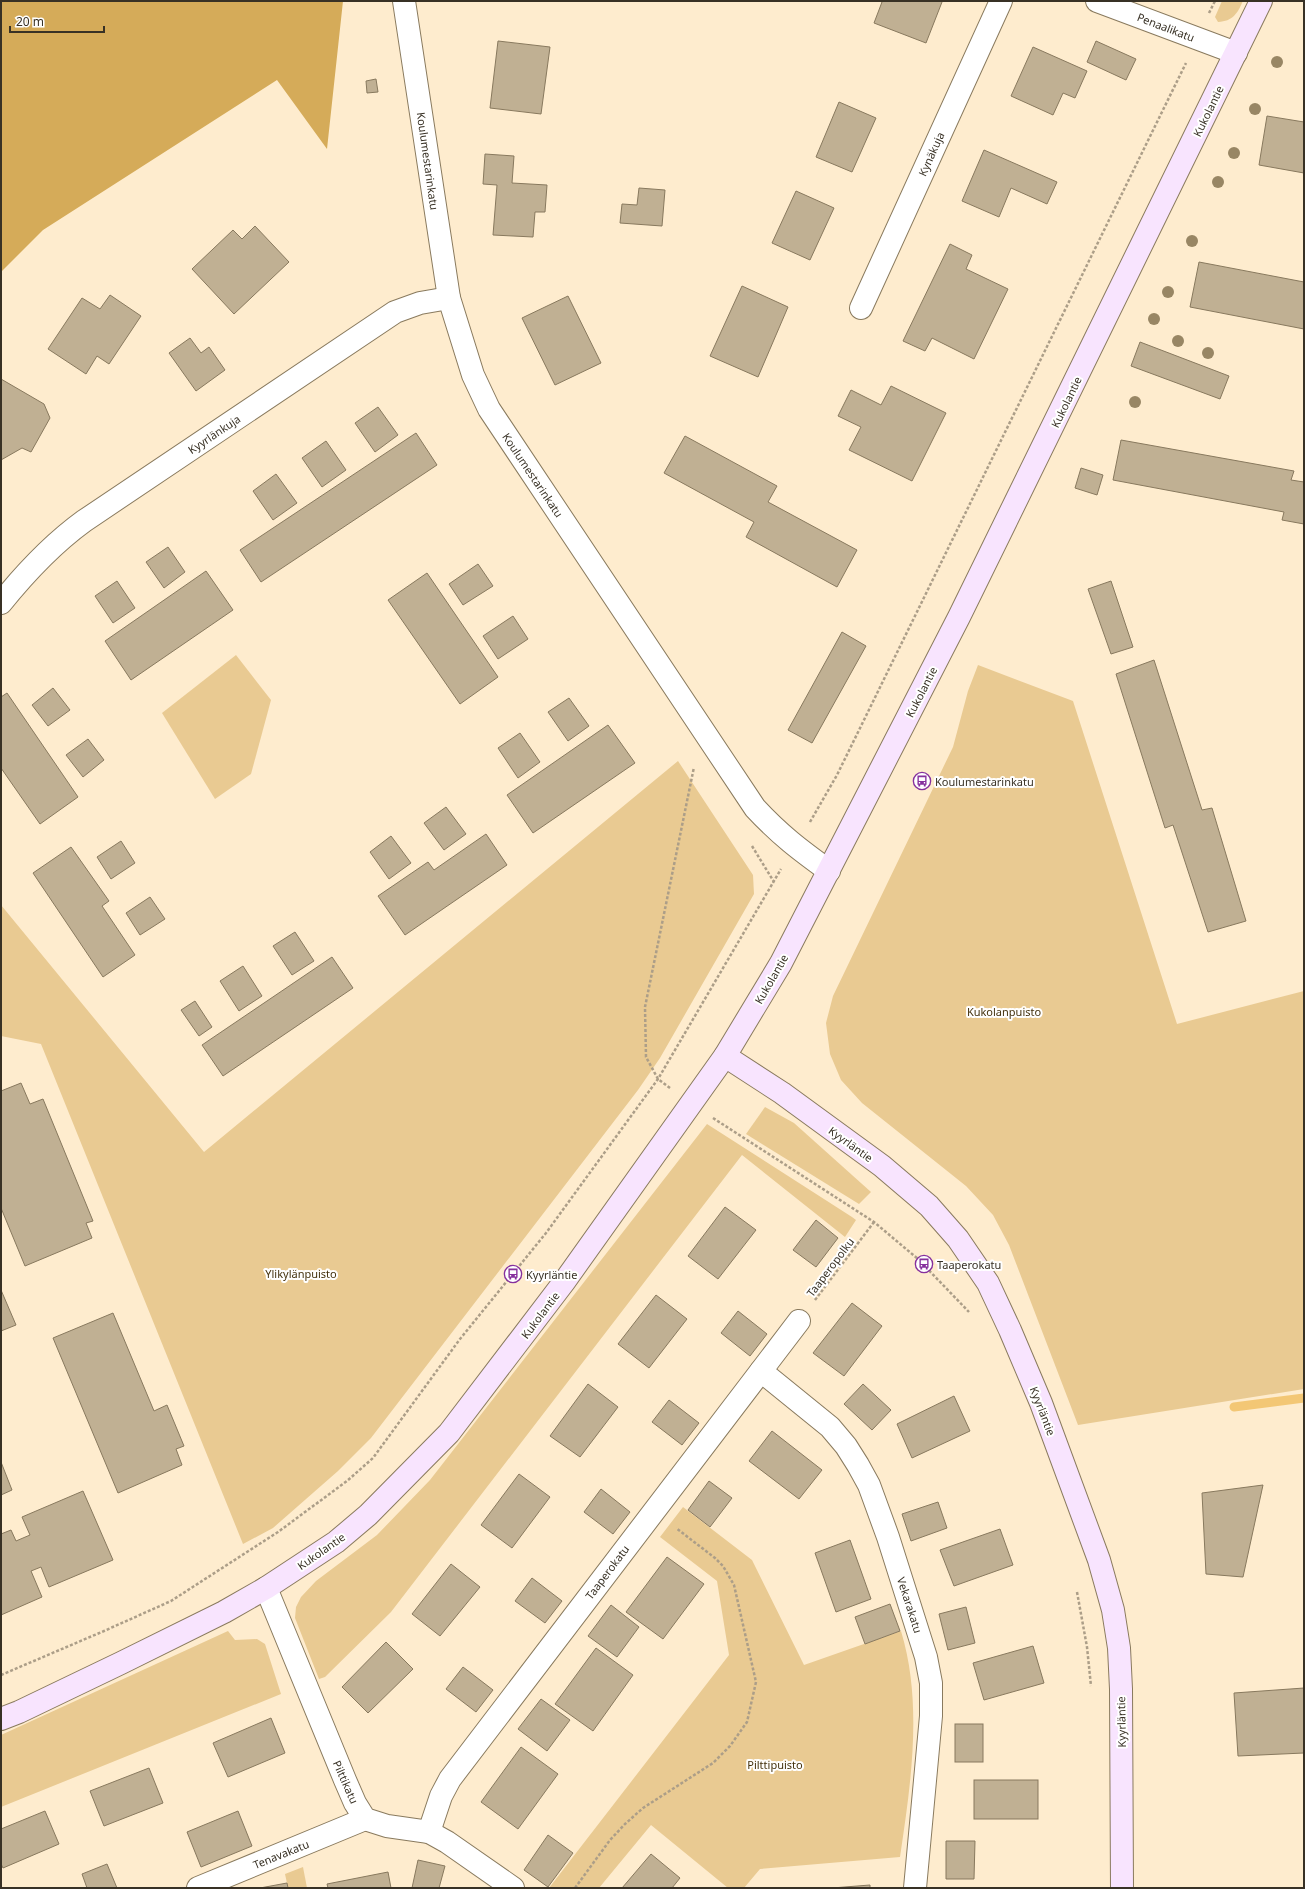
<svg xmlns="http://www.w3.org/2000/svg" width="1305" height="1889" font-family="'Noto Sans',sans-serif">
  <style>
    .green { fill: #e9ca92 }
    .forest { fill: #d5ab59 }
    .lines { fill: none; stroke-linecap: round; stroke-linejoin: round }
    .stream { stroke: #f3c775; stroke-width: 9 }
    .building { fill: #c0b093; stroke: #88795e }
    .street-casing { stroke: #897a5e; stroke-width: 24 }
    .secondary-casing { stroke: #897a5e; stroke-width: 24 }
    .path { stroke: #ac9e88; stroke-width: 2.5; stroke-dasharray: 3 2; stroke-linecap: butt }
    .street { stroke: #fff; stroke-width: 22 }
    .secondary { stroke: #f8e4fe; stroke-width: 22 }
    .tree { fill: #988664 }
    .labels { text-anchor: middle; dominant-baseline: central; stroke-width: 4; stroke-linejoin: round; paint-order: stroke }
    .street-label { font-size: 11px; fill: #383125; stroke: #fff }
    .poi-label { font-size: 11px; fill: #383125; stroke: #fff; text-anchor: start }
    .park-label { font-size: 11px; fill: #44320e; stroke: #fff }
  </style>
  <rect width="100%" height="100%" fill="#feecce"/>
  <g class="green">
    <path d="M1222,1H1243C1237,14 1233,21 1218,22L1215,17Z"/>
    <path d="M236,655L271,700L251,774L215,799L162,713Z"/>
    <path d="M978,665L1073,701L1177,1024L1304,991V1389L1078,1425L1009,1245L993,1215L966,1186L862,1103L841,1080L830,1054L826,1023L833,996L953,747L968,691Z"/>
    <path d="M678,761L753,875L754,894L660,1058L638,1090L371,1438L338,1471L273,1528L243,1544L41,1044L1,1036V905L204,1152Z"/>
    <path d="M765,1107L794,1123L871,1192L859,1204L746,1134Z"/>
    <path d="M707,1124L852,1217L856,1220L845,1237L742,1155L391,1612L325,1677L319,1679L295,1618L296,1607L301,1597L316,1581L377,1535L430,1480Z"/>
    <path d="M683,1507L752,1560L804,1665L901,1631C923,1703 911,1783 900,1857L760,1869L744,1888H728L651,1825L599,1888H549L729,1655L717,1581L660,1537Z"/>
    <path d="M228,1631L235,1640L257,1639L265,1644L281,1694L1,1807V1735Z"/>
    <path d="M303,1867L307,1888H288L285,1874Z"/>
  </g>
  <path class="forest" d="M1,1H343L327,149L277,80L43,230L1,272Z"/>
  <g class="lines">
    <path class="stream" d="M1234,1407L1304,1398"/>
  </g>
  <g class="building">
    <path d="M879,1H941L942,2L926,43L874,23L882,2Z"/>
    <path d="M498,41L550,47L541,114L490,108Z"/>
    <path d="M1096,41L1136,59L1126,80L1087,62Z"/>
    <path d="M1033,47L1087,71L1075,98L1063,93L1053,115L1011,96Z"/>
    <path d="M376,79L378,92L367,93L366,81Z"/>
    <path d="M839,102L876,118L852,172L816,157Z"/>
    <path d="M1267,116L1304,122V173L1259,165Z"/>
    <path d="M984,150L1057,182L1047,204L1011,188L999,217L962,201Z"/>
    <path d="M485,154L514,156L512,183L547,185L545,212H535L533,237L493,235L497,185L483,184Z"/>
    <path d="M639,188L665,190L662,226L620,223L622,204L637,205Z"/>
    <path d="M796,191L834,208L810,260L772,243Z"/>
    <path d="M255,226L289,262L234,314L192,269L233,230L242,239Z"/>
    <path d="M950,244L972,255L966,269L1008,289L974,359L932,338L925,351L903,341Z"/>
    <path d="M1199,262L1304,282V329L1190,307Z"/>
    <path d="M742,286L788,307L758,377L710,356Z"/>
    <path d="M110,295L141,316L109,364L97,356L86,374L48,349L82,298L100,309Z"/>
    <path d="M568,296L601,363L555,385L522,318Z"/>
    <path d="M190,338L201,353L209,347L225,370L196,391L169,353Z"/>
    <path d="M1140,342L1229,376L1220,399L1131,366Z"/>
    <path d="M1,379L44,404L50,418L31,452L22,448L1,460Z"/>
    <path d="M891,386L946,413L912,481L849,450L861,427L838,416L851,390L881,405Z"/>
    <path d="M378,407L398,435L375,452L355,423Z"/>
    <path d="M416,433L437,465L261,582L240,550Z"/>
    <path d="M685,436L777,486L768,502L857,550L837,587L746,537L754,522L664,473Z"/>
    <path d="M1121,440L1294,471L1291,480L1304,482V524L1282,520L1284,512L1113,480Z"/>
    <path d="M326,441L346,470L322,487L302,458Z"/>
    <path d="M1081,468L1103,475L1097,495L1075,488Z"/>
    <path d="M276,474L297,503L273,520L253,491Z"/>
    <path d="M168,547L185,572L164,588L146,562Z"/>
    <path d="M478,564L493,586L463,605L449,584Z"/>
    <path d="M206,571L233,610L131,680L105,641Z"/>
    <path d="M427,573L498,677L460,704L388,600Z"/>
    <path d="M117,581L135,608L113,623L95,596Z"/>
    <path d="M1111,581L1133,647L1111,654L1088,589Z"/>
    <path d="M513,616L528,639L498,659L483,636Z"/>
    <path d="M842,632L866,646L812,743L788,730Z"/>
    <path d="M1154,660L1202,810L1212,808L1246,921L1208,932L1173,825L1165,828L1116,674Z"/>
    <path d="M53,688L70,710L48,726L32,705Z"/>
    <path d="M7,693L78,797L40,824L1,768V697Z"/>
    <path d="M569,698L589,726L568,741L548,712Z"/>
    <path d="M608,725L635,763L533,833L507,795Z"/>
    <path d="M520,733L540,762L518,778L498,748Z"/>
    <path d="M88,739L104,760L83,777L66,755Z"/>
    <path d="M446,807L466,834L444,850L424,823Z"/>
    <path d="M486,834L507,865L405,935L378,896L428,862L434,870Z"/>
    <path d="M391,836L411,863L389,879L370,852Z"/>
    <path d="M121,841L135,863L111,879L97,857Z"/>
    <path d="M71,847L109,901L102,906L135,955L103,977L33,873Z"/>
    <path d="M150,897L165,919L140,935L126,913Z"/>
    <path d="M295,932L314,961L292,975L273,946Z"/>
    <path d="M332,957L353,988L223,1076L202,1045Z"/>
    <path d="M243,966L262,996L239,1011L220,981Z"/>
    <path d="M195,1001L212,1027L199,1036L181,1010Z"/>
    <path d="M21,1083L30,1104L43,1099L93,1221L86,1223L92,1238L25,1266L1,1208V1091Z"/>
    <path d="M725,1207L756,1230L718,1279L688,1256Z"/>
    <path d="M816,1220L838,1238L816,1267L793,1250Z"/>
    <path d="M1,1290L16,1325L1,1331Z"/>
    <path d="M656,1295L687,1319L649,1368L618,1344Z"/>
    <path d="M852,1303L882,1326L844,1376L813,1353Z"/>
    <path d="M738,1311L767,1334L750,1356L721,1333Z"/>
    <path d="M113,1313L154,1411L167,1405L184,1446L176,1449L182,1465L118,1493L53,1338Z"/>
    <path d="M588,1384L618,1407L580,1457L550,1436Z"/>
    <path d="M863,1384L891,1410L872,1430L844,1404Z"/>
    <path d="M954,1396L970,1431L912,1458L897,1424Z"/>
    <path d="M669,1400L699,1423L682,1445L652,1422Z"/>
    <path d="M772,1431L822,1470L799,1499L749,1461Z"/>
    <path d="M1,1462L12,1490L1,1495Z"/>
    <path d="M519,1474L550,1497L512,1548L481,1525Z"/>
    <path d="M709,1481L732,1498L710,1527L688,1510Z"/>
    <path d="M1263,1485L1243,1577L1206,1574L1202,1493Z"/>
    <path d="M601,1489L630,1512L613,1534L584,1512Z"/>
    <path d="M83,1491L113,1560L49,1587L41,1567L31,1571L42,1597L1,1615V1534L11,1530L16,1541L30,1535L22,1517Z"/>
    <path d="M938,1502L947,1528L911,1541L902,1514Z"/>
    <path d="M1000,1529L1013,1565L954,1586L940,1550Z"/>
    <path d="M850,1540L871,1599L836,1612L815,1553Z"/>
    <path d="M667,1557L704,1584L663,1639L626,1612Z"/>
    <path d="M451,1564L480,1587L440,1636L412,1614Z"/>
    <path d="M532,1578L562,1601L545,1623L515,1601Z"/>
    <path d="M890,1604L900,1631L865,1644L855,1617Z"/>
    <path d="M611,1605L639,1627L617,1657L588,1636Z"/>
    <path d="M966,1607L975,1643L948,1650L939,1614Z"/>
    <path d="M386,1642L413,1669L368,1713L342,1687Z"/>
    <path d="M1033,1646L1044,1683L984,1700L973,1663Z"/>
    <path d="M596,1648L633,1675L593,1731L555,1704Z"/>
    <path d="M463,1667L493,1690L476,1712L446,1689Z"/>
    <path d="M1304,1688V1753L1238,1756L1234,1693Z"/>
    <path d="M541,1699L570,1720L547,1751L518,1729Z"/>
    <path d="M271,1718L285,1753L228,1777L213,1743Z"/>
    <rect x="955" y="1724" width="28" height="38"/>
    <path d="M521,1747L558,1774L518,1829L481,1802Z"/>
    <path d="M149,1768L163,1803L104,1826L90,1791Z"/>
    <rect x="974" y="1780" width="64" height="39"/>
    <path d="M45,1811L59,1844L3,1868L1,1864V1829Z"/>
    <path d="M238,1811L252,1846L201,1867L187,1832Z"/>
    <path d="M548,1835L573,1853L548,1887L524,1870Z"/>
    <path d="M946,1841H975L974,1879H946Z"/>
    <path d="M651,1854L680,1878L672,1888H622Z"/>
    <path d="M418,1860L445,1866L439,1888H412Z"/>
    <path d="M107,1864L117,1888H87L82,1874Z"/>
    <path d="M388,1872L391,1888H328L327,1884Z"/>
    <path d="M287,1883L288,1888H260Z"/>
    <path d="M870,1885V1888H832Z"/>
  </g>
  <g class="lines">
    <defs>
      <g id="street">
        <path d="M404,1L449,298L473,375L489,409L755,808C780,835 800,850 829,871"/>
        <path d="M1097,1L1236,53"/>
        <path d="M861,308L1001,1"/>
        <path d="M1,603C26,572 51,545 84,521L395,312L420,303L449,298"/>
        <path d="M761,1371L830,1427L846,1446L858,1465L869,1485L888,1537L926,1657L931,1683V1716L915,1888"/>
        <path d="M266,1588L345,1780L355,1803L365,1819L387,1826L429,1832L447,1842L513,1888"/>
        <path d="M429,1832L441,1796L450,1779L799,1321"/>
        <path d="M198,1888L365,1819"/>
      </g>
      <g id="secondary">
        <path d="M725,1056L782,1093L882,1166L929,1206L958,1239L988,1283L1010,1330L1041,1403L1099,1560L1113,1610L1119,1648L1121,1689L1122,1888"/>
        <path d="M1,1719L19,1712L121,1663L224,1612L266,1588L336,1542L368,1515L449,1433L564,1282L725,1056L781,963L959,617L1261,1"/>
      </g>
    </defs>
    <use href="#street" class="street-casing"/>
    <use href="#secondary" class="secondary-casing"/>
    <g class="path">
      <path d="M1209,13L1215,1"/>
      <path d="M810,822L837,775L1186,63"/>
      <path d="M752,846L774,882"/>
      <path d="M670,1088L658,1079L646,1057L645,1007L694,767"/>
      <path d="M713,1118L874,1222L918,1259L969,1312"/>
      <path d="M815,1300L874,1222"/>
      <path d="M1077,1592L1087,1647L1091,1686"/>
      <path d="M1,1675L104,1631L171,1601L278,1532L347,1481L373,1458L460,1339L546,1233L658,1079L781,869"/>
      <path d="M575,1888L610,1840L625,1824L643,1808L713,1763L730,1746L747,1722L756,1682L734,1585L723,1566L715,1558L676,1528"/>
    </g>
    <use href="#street" class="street"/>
    <use href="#secondary" class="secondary"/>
  </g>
  <g class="tree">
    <circle cx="1277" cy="62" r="6"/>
    <circle cx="1255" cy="109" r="6"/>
    <circle cx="1234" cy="153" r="6"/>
    <circle cx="1218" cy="182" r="6"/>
    <circle cx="1192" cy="241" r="6"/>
    <circle cx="1168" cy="292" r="6"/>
    <circle cx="1154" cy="319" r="6"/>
    <circle cx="1178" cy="341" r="6"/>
    <circle cx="1208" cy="353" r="6"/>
    <circle cx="1135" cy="402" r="6"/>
  </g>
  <defs>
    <symbol id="bus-ring" viewBox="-11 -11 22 22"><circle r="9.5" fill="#fff" stroke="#86309d" stroke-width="1.5"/><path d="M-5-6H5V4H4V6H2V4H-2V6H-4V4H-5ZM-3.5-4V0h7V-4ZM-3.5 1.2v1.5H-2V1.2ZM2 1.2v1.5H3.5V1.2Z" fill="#86309d"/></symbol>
  </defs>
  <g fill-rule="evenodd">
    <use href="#bus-ring" x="912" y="771" width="20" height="20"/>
    <use href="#bus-ring" x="914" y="1254" width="20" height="20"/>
    <use href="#bus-ring" x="503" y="1264" width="20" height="20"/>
  </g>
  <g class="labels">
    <g class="street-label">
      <text transform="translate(1166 27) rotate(21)">Penaalikatu</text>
      <text transform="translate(1208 111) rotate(-64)">Kukolantie</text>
      <text transform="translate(931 154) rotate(-66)">Kynäkuja</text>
      <text transform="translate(428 161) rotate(82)">Koulumestarinkatu</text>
      <text transform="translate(1066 402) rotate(-64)">Kukolantie</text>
      <text transform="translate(214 434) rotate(-34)">Kyyrlänkuja</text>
      <text transform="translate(533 475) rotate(56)">Koulumestarinkatu</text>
      <text transform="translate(921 692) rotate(-63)">Kukolantie</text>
      <text transform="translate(771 979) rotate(-60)">Kukolantie</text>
      <text transform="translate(851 1144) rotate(36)">Kyyrläntie</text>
      <text transform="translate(830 1267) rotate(-53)">Taaperopolku</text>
      <text transform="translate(540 1315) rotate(-53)">Kukolantie</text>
      <text transform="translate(1043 1411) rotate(69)">Kyyrläntie</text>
      <text transform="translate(321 1551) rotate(-35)">Kukolantie</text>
      <text transform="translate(607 1572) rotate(-53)">Taaperokatu</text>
      <text transform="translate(910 1605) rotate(72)">Vekarakatu</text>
      <text transform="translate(1121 1722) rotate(-91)">Kyyrläntie</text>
      <text transform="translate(346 1782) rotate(66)">Pilttikatu</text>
      <text transform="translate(281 1854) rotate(-22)">Tenavakatu</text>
    </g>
    <g class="poi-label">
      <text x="935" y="781">Koulumestarinkatu</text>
      <text x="937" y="1264">Taaperokatu</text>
      <text x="526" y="1274">Kyyrläntie</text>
    </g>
    <g class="park-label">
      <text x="1004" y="1011">Kukolanpuisto</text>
      <text x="301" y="1273">Ylikylänpuisto</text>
      <text x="775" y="1764">Pilttipuisto</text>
    </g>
  </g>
  <rect width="1305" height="1889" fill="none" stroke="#383125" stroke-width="4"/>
  <path d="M10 26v6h94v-6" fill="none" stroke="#383125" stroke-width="2"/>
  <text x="16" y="26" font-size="12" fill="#383125" stroke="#ffffff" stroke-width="3" paint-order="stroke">20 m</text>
</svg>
